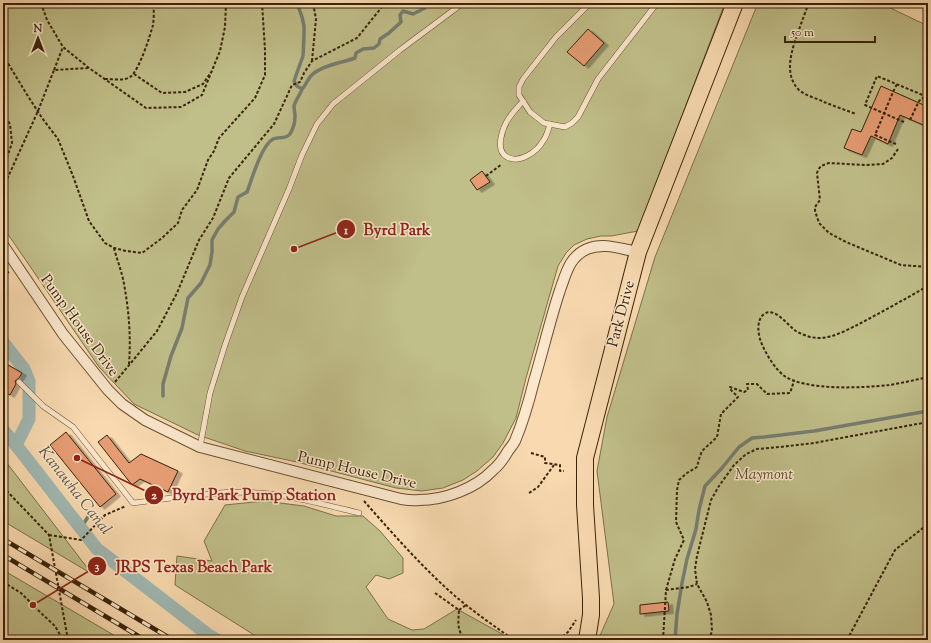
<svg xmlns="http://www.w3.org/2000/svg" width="931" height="643" font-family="'Sorts Mill Goudy',serif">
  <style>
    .green { fill: #c0be89; stroke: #7c7049 }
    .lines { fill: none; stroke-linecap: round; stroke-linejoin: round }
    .stream { stroke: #777d70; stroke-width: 3.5 }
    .canal { stroke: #a0b9b4; stroke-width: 13 }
    .building { fill: #e69c73; stroke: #392309; filter: url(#shadow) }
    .service-casing { stroke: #695133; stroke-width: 6 }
    .minor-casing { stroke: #695133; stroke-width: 12 }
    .primary-casing { stroke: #392309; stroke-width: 18 }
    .path { stroke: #392309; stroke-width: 2; stroke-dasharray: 3 2; stroke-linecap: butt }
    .service { stroke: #fbe7cc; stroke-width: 5 }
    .minor { stroke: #fbe7cc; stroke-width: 10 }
    .primary { stroke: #f9dab0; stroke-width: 16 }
    .rail-casing { stroke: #392309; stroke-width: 4.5 }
    .rail { stroke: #fbe7cc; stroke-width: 3; stroke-dasharray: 9; stroke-linecap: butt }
    .labels { text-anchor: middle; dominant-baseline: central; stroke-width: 3; stroke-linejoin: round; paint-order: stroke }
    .street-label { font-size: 15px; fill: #392309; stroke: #fbe7cc }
    .park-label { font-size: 15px; font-style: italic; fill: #5b4a29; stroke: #fbe7cc }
    .water-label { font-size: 16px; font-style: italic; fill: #58503c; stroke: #fbe7cc }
    .leader { fill: none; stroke: #8f2418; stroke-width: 1.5 }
    .callout-dot { fill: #8f2418; stroke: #fbe7cc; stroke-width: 1.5 }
    .mark-label { font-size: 12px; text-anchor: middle; font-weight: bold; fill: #fff }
    .callout-label { font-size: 16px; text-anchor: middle; font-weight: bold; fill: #8f2418; stroke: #fbe7cc; stroke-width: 3; stroke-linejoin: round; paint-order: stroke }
  </style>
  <defs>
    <filter id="shadow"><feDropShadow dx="4.5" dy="2.5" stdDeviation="0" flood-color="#0004"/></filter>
  </defs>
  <rect width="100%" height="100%" fill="#f9dab0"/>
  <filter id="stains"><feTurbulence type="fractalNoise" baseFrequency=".005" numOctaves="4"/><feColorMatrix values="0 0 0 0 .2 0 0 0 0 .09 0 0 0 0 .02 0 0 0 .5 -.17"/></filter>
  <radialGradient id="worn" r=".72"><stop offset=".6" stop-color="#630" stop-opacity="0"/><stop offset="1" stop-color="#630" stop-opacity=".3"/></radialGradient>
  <g class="green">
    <path d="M3,3H725L638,231L611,236H601L587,239L574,245L566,253L558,266L526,378L516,418L503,443L493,457L477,471L463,480L443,488L422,491L396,488L297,462L245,451L198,435L134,404L99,367L3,227Z"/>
    <path d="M758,3H880L928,26V640H598L614,604L597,471L607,417L655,257Z"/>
    <path d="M3,458L92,574L3,521Z"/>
    <path d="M264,501L304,506L336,516H363L380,531L403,558V573L389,579L376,575L366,587L388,619L412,630L424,629L457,609L502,634L510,640H262L175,585L177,556L212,561L204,541L225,505Z"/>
    <path d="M3,570L122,640H3Z"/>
  </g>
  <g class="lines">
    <g class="stream">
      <path d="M302,89C307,85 307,78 313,74C323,65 342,63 355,58L356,53L363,49L374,48L379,44L380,39L389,33L401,22L400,15L403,11L413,14L425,8"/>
      <path d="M163,396V384L171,356L182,328L188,298L201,283L210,265L212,252V240L218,229L225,221L234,212L238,197L247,192C252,179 261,146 273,139C279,136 285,140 290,134C293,129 295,121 295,116C295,113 294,109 294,106C295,101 300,95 302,89L297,86L294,81L303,56L304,36V26L302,17L297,3"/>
      <path d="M81,528L91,512"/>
      <path d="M675,640L677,614L682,583L687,559L696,529L699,510L705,486L722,468L739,447L752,438L764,437L814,431L928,411"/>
    </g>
    <g class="canal">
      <path d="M3,342L24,369L29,381V419L16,445L97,549L207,634L217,640"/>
      <path d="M3,430L16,445"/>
    </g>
  </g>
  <g class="building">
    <path d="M588,29L604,43L584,66L567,52Z"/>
    <path d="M881,86L928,107V127L900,115L888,144L871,136L862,155L844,148L852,129L861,132Z"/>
    <path d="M482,171L490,182L477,190L470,180Z"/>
    <path d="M3,362L22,373L19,378L15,381L16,384L10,395L3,391Z"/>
    <path d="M66,432L116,494L100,507L50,445Z"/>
    <path d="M107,435L129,463L141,454L178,471L168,492L140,479L132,485L98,442Z"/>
    <path d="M668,602L669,611L640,614V605Z"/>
  </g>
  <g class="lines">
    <defs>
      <g id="service">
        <path d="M590,3L556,37L523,79L519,87V95L530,112L544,123L565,127L572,123L578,117L598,79L657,3"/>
        <path d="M523,101C518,107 513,112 509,118C503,127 494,150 507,157C519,164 537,152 543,141C547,136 548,130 550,124"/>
        <path d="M19,382L43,406L73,427L133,503C175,498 218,490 260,493C293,496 326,505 359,513"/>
        <path d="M200,447L210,393L225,345L242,297L289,189L302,155L317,124L333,104L400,50L463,3"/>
      </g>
      <path id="minor" d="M3,245L63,334L108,390L122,404L145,420L200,447L401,499C407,500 413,501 419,500C444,500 475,489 493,470C499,465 504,458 508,451C510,448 513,445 515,441C523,422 529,401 534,381C543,351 550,320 560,290C566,274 569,257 587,249C604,242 621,249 638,252"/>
      <path id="primary" d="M587,640L591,615V598L585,505V458L638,252L735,3"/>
    </defs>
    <use href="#service" class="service-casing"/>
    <use href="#minor" class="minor-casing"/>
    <use href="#primary" class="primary-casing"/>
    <g class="path">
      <path d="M41,3L47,20L63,47L89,68L146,108L181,107L202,95L220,51L225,27L226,3"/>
      <path d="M809,3C805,12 802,22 798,32C792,50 783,74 799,90C806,96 816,98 824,102C834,106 845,110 856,114"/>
      <path d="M919,3L928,8"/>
      <path d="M3,55L26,93L42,118L58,139L73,176L89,221L105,243L114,248L126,251L142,253L162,238L178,223L182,210L197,190L208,160L214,151L219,138L255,98L265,75V50L262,3"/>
      <path d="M312,61L316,19L313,3"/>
      <path d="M54,70L63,47"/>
      <path d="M134,74L162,93L185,92L203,84L211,72"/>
      <path d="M105,79C113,79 124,81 130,77C139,71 150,36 153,25C154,18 154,10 153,3"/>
      <path d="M922,98L928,101"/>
      <path d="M3,113L10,124L12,143L3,169"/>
      <path d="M910,120L919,101L928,94"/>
      <path d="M904,122L865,105L877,76L925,96"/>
      <path d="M896,144L875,135L893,92L897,84"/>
      <path d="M898,149L892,158L883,164L865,165L829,163L821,166L818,170L817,173L820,200L815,207V211L819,223L829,233L846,242L901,265L928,267"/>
      <path d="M486,176L502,164"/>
      <path d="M3,188L38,111L54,70L88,68"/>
      <path d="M114,248C117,260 122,272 124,284C129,311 131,337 129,364"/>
      <path d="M3,281L7,273L9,272"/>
      <path d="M928,286C905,299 882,312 859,324C847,330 833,338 819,338C811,338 803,335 796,331C788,326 775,306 764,314C756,320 758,334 761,342C766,354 773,366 783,375C804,391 863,388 889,385C902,383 915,380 928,377"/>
      <path d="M115,382L135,358L157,331L177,293L199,240L213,218L229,178L274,124L292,85L300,82L304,73L312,61L357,38L385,3"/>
      <path d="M531,453L545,457V463L560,465V471H564"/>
      <path d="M3,487L49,535L68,640"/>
      <path d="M529,493L538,487L554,465"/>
      <path d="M364,501C393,534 422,567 455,596C474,612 494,626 514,640"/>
      <path d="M49,535L81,540L105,515L126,506"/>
      <path d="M3,582L21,593L42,614L55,626L63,640"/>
      <path d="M666,590L675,559L684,540L676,522L677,490L679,480L687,473L697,467L699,459L702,451L717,437L721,414L738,397L730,389V387L744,392L748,390L747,384H757L767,394L790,393L794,381"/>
      <path d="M435,593L459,610C458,623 457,630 465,640"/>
      <path d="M459,610L466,605"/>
      <path d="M559,640L568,632L576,620"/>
      <path d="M663,640L666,590L689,587L697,584"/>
      <path d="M709,640L712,631L711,615L707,602L697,584L695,569L697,556L711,500L719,486L734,465L746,454L757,449L780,447L814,443L928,422"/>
      <path d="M847,640L895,550L923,528L928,526"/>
    </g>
    <use href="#service" class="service"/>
    <use href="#minor" class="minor"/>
    <use href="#primary" class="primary"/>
    <defs>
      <g id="rail">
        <path d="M3,539L173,640"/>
        <path d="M3,555L145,640"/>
      </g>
    </defs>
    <use href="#rail" class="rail-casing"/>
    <use href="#rail" class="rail"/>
  </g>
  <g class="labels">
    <g class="street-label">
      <text transform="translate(622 314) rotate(-75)">Park Drive</text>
      <text transform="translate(79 326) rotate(54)">Pump House Drive</text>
      <text transform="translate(357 471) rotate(13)">Pump House Drive</text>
    </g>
    <g class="park-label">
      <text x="764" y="475">Maymont</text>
    </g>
    <g class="water-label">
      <text transform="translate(74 491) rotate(52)">Kanawha Canal</text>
    </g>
  </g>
  <path class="leader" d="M294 249L346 229M77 458L154 495M33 605L97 566"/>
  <g class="callout-dot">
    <circle cx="294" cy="249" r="4"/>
    <circle cx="77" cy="458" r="4"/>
    <circle cx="33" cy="605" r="4"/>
    <circle cx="346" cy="229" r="10"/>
    <circle cx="154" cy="495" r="10"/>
    <circle cx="97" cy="566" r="10"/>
  </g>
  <g class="mark-label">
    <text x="346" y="234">1</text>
    <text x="154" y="499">2</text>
    <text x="97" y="570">3</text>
  </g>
  <g class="callout-label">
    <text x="397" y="235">Byrd Park</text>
    <text x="254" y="500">Byrd Park Pump Station</text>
    <text x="194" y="572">JRPS Texas Beach Park</text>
  </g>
  <rect width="931" height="643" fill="none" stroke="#f9dab0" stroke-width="16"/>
  <rect x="4" y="4" width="923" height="635" fill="none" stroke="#392309" stroke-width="2"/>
  <rect x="8" y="8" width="915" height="627" fill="none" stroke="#392309"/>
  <g transform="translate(38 38)" stroke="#fbe7cc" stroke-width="3" paint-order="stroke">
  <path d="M0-3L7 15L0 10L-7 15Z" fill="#392309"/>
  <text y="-6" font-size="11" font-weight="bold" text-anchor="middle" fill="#392309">N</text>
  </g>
  <path d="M785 36v6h90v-6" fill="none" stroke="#392309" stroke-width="2"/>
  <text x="791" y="36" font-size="12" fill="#392309" stroke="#fbe7cc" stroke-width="3" paint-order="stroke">50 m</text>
  <rect width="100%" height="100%" filter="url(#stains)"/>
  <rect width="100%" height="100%" fill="url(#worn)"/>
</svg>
